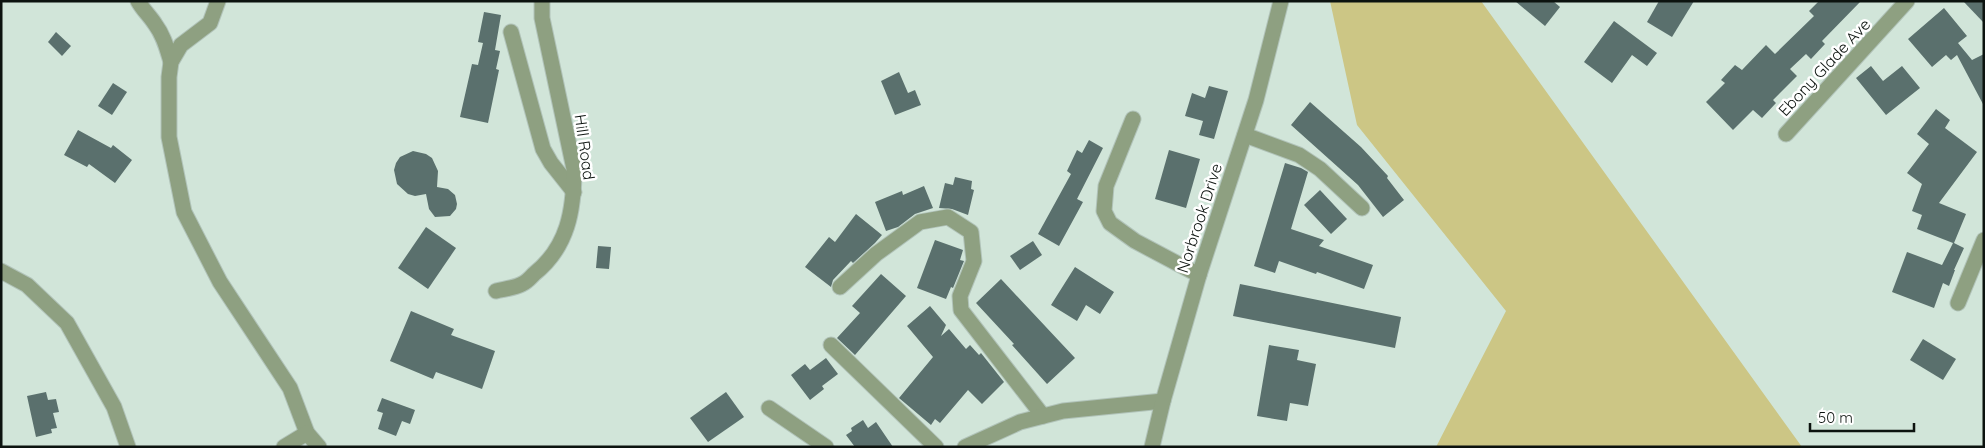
<svg xmlns="http://www.w3.org/2000/svg" width="1985" height="448" font-family="Quicksand,sans-serif">
  <style>
    .green { fill: #ccc685 }
    .building { fill: #5a706d }
    .lines { fill: none; stroke-linecap: round; stroke-linejoin: round }
    .minor-casing { stroke: #b1c3b9; stroke-width: 17 }
    .minor { stroke: #8ea081; stroke-width: 15 }
    .labels { text-anchor: middle; dominant-baseline: central; stroke-width: 5; stroke-linejoin: round; paint-order: stroke }
    .street-label { font-size: 16px; fill: #0c130f; stroke: #fff }
  </style>
  <rect width="100%" height="100%" fill="#d1e5d9"/>
  <path class="green" d="M1330,1H1481L1802,447H1436L1506,311L1357,125Z"/>
  <g class="building">
    <path d="M1515,1H1553L1560,7L1545,26Z"/>
    <path d="M1659,1H1694L1672,37L1647,22Z"/>
    <path d="M1819,1H1861L1822,41L1825,44L1811,59L1806,54L1790,69L1797,76L1773,100L1776,103L1762,118L1753,110L1733,130L1706,102L1725,83L1721,80L1735,65L1742,70L1766,45L1775,54L1814,16L1809,11Z"/>
    <path d="M1963,1H1984V23Z"/>
    <path d="M1944,8L1967,36L1958,43L1972,60L1984,54V106L1957,55L1951,60L1946,55L1932,67L1908,39Z"/>
    <path d="M484,12L501,15L495,50L500,51L496,69L499,70L488,123L460,117L472,64L478,65L483,43L478,42Z"/>
    <path d="M1614,21L1657,53L1647,66L1632,55L1612,83L1584,62Z"/>
    <path d="M56,32L71,46L62,56L48,42Z"/>
    <path d="M1871,66L1883,81L1902,66L1920,88L1886,115L1856,78Z"/>
    <path d="M899,72L908,93L915,90L921,105L895,115L881,81Z"/>
    <path d="M113,83L127,92L112,115L98,106Z"/>
    <path d="M1209,86L1228,91L1214,139L1199,135L1203,121L1185,116L1192,93L1205,98Z"/>
    <path d="M1310,102L1361,147L1388,176L1387,178L1404,200L1383,217L1358,185L1291,125Z"/>
    <path d="M1936,109L1950,120L1945,128L1977,152L1939,203L1966,214L1954,243L1964,248L1954,270H1955L1949,286L1943,283L1934,308L1892,292L1907,252L1942,265L1953,243L1917,229L1922,215L1912,211L1922,184L1907,173L1929,144L1917,134Z"/>
    <path d="M78,130L111,148L113,145L132,160L115,183L89,164L87,167L64,155Z"/>
    <path d="M1089,140L1103,148L1077,199L1083,202L1059,246L1038,234L1071,174L1067,171L1077,150L1082,153Z"/>
    <path d="M1169,150L1200,159L1186,208L1155,199Z"/>
    <path d="M413,151L426,154L432,158L438,171L437,187L448,189L455,195L457,204L456,209L450,216L435,217L429,209L426,194L415,196L408,194L397,184L394,170L396,163L400,157Z"/>
    <path d="M1285,163L1301,168L1308,172L1291,229L1324,240L1319,246L1373,265L1364,289L1317,272L1316,274L1279,261L1275,273L1254,266Z"/>
    <path d="M955,177L972,181L971,189L974,190L968,215L952,209L939,208L945,183L953,185Z"/>
    <path d="M924,186L933,208L915,214L898,227L886,231L875,202L902,191L903,195Z"/>
    <path d="M1320,190L1347,219L1331,234L1304,205Z"/>
    <path d="M856,214L882,235L875,243L853,263L851,261L833,280L831,287L805,267L829,237L835,242Z"/>
    <path d="M426,227L456,248L428,289L398,268Z"/>
    <path d="M935,240L963,250L960,260L964,261L953,288L951,287L946,299L917,288Z"/>
    <path d="M1033,241L1042,255L1020,270L1010,256Z"/>
    <path d="M598,246L611,247L609,269L596,268Z"/>
    <path d="M1075,267L1114,292L1100,314L1086,305L1077,321L1051,305Z"/>
    <path d="M881,274L906,296L855,355L837,338L860,313L852,306Z"/>
    <path d="M1001,279L1075,358L1047,384L1012,345L1014,344L976,303Z"/>
    <path d="M1240,284L1401,317L1395,348L1233,316Z"/>
    <path d="M930,306L946,325L941,336L949,329L966,349L970,345L979,355L981,353L1004,382L982,404L968,390L940,423L935,419L931,425L899,398L933,357L907,326Z"/>
    <path d="M411,311L454,329L451,335L495,351L482,389L436,372L433,379L390,361Z"/>
    <path d="M1923,339L1956,359L1943,380L1910,360Z"/>
    <path d="M1269,345L1299,350L1297,360L1316,364L1308,406L1290,403L1287,421L1257,416Z"/>
    <path d="M826,358L838,374L822,386L824,389L810,400L791,375L805,364L810,370Z"/>
    <path d="M46,392L48,400L56,399L59,412L53,413L57,428L51,429L52,433L36,437L27,396Z"/>
    <path d="M726,392L744,417L708,442L690,418Z"/>
    <path d="M382,398L415,410L410,424L402,421L396,436L378,429L383,413L377,411Z"/>
    <path d="M863,420L868,428L876,422L893,447H855L846,435L852,431L851,428Z"/>
  </g>
  <g class="lines">
    <defs>
      <g id="minor">
        <path d="M138,1C143,10 150,16 155,24C164,36 167,49 171,62"/>
        <path d="M218,1L210,23L181,45L171,62L169,77V137L184,212L220,282L290,388L307,433L319,447"/>
        <path d="M511,32L543,149L551,163L574,192"/>
        <path d="M1133,119L1106,186L1104,211L1110,223L1135,241L1199,275"/>
        <path d="M1786,134L1907,1"/>
        <path d="M1245,135L1299,155L1320,169L1362,208"/>
        <path d="M1,271L27,285L67,323L114,407L128,447"/>
        <path d="M840,287L876,254L920,222L948,217L971,232L974,261L960,296L961,310L1043,416"/>
        <path d="M496,291C504,289 515,288 522,284C527,282 531,277 534,274C568,247 574,210 574,169L542,18V1"/>
        <path d="M1958,303L1984,240"/>
        <path d="M831,345L936,447"/>
        <path d="M769,408L826,447"/>
        <path d="M284,447L307,433"/>
        <path d="M965,447L1020,422L1063,411L1163,401"/>
        <path d="M1152,447L1163,401L1199,275L1256,100L1281,1"/>
      </g>
    </defs>
    <use href="#minor" class="minor-casing"/>
    <use href="#minor" class="minor"/>
  </g>
  <g class="labels">
    <g class="street-label">
      <text transform="translate(1824 67) rotate(-47)">Ebony Glade Ave</text>
      <text transform="translate(585 147) rotate(82)">Hill Road</text>
      <text transform="translate(1199 218) rotate(-72)">Norbrook Drive</text>
    </g>
  </g>
  <rect width="1985" height="448" fill="none" stroke="#0c130f" stroke-width="5"/>
  <path d="M1810 423v8h104v-8" fill="none" stroke="#0c130f" stroke-width="2.5"/>
  <text x="1818" y="423" font-size="15" fill="#0c130f" stroke="#ffffff" stroke-width="4" paint-order="stroke">50 m</text>
</svg>
